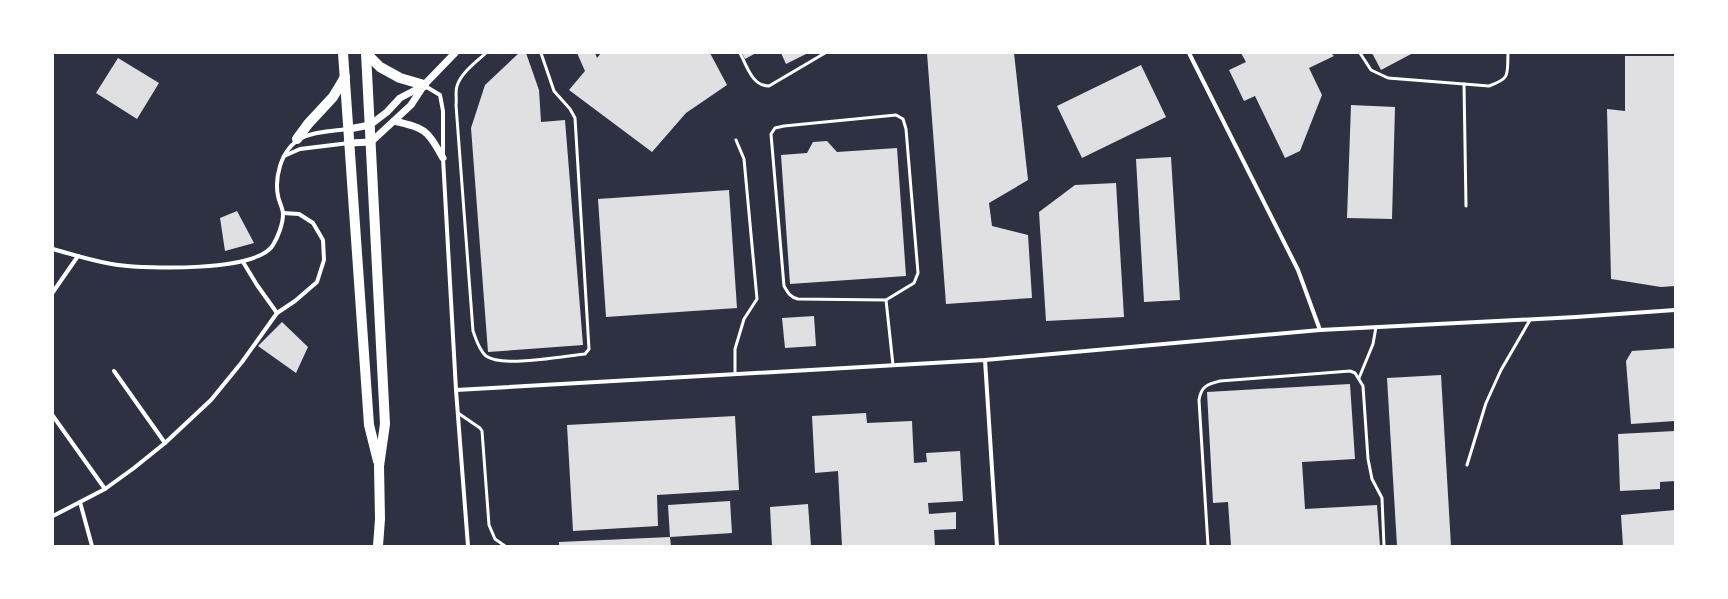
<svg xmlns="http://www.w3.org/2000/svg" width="1728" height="599" font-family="'Work Sans',sans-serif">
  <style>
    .building { fill: #e0e0e3 }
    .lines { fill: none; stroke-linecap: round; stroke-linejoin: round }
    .service { stroke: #fff; stroke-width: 3 }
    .minor { stroke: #fff; stroke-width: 4 }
    .tertiary { stroke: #fff; stroke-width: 7 }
    .primary { stroke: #fff; stroke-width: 10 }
  </style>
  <rect width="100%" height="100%" fill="#2d3142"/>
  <g class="building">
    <path d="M519,53H526L539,90L541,122L565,120L583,345L488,352L471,128L485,85Z"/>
    <path d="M577,53H595L597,58L601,53H710L727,85L686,113L652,152L569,90L585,71Z"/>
    <path d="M742,53H756L745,59Z"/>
    <path d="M781,53H808L786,64Z"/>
    <path d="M927,53H1014L1028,180L989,203L992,226L1028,235L1032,298L946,304Z"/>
    <path d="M1241,53H1331L1334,56L1309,68L1322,95L1300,151L1285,158L1255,96L1244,101L1229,70L1246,62Z"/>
    <path d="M1372,53H1413L1381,70Z"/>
    <path d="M1625,56H1675V286L1661,287L1611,279L1607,109L1625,111Z"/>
    <path d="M118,58L159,83L137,119L96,93Z"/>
    <path d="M1141,65L1166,117L1082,158L1057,106Z"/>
    <path d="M1351,105L1395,107L1392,219L1347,218Z"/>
    <path d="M827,141L837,152L897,148L906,276L790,284L781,155L807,153L813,142Z"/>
    <path d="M1171,157L1180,300L1144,302L1136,159Z"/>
    <path d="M1116,183L1124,317L1046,321L1039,212L1075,185Z"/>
    <path d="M729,190L737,308L606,317L598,199Z"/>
    <path d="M237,211L254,243L225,251L220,218Z"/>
    <path d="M814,316L816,346L785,348L782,318Z"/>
    <path d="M282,322L308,347L296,373L258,346Z"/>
    <path d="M1675,348V421L1631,424L1626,361L1632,351Z"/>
    <path d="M1441,375L1451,546H1397L1387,378Z"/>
    <path d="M1350,384L1355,459L1302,462L1305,509L1377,505L1380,546H1231L1228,502L1213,503L1207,392Z"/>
    <path d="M866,413L867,423L912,421L914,463L927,462L926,453L960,451L963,501L928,503L929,514L956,512V529L934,530L935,546H842L838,471L815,473L812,416Z"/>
    <path d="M735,416L739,490L657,495L658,526L573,531L567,425Z"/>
    <path d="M1675,431V481L1660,482V489L1620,491L1618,434Z"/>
    <path d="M730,501L732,533L670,537L668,505Z"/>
    <path d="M808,504L811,546H772L770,507Z"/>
    <path d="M1675,510V546H1623L1621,515Z"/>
    <path d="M670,537L671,546H559V542Z"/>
  </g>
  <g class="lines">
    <g class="service">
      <path d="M486,53C476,62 461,73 457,86C455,92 457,99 456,105L473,331C476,339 479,350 486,356C503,368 563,356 585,354L589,349L575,118L570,109L554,91L541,53"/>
      <path d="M740,53C747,66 752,86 769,86L825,53"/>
      <path d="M1360,53L1371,70L1388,78L1489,86C1511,78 1507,75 1508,53"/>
      <path d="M1464,84L1466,206"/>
      <path d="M886,300L914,283L918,273L906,129L903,119L896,115L784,126L775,128L771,134L784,286C788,293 790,297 798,299L886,300L893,365"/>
      <path d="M735,374V349L744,319L757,299L744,159L736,140"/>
      <path d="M1359,378L1373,344L1376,327"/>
      <path d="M458,413L480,428L482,431L489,525L495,539L505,546"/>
      <path d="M1467,465L1486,403L1501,370L1530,320"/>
      <path d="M1208,546L1199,400C1201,386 1208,384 1220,381L1350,371L1355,373L1363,386L1368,459L1372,479L1382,498L1384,546"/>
    </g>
    <g class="minor">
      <path d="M1189,53L1298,270L1320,330"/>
      <path d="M425,86L440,95L443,111V158L456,390L468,546"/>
      <path d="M284,156L300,149L349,143"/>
      <path d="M53,249C74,255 96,262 118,265C147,269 257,272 273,245C278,237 283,224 283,214C283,208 279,202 278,196C276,186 277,176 280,166C291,131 317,133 348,129"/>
      <path d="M243,262L257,285L277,313"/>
      <path d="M53,292L78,256"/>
      <path d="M985,360L997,546"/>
      <path d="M114,371L165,443"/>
      <path d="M456,390L985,360L1320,330L1576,317L1675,310"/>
      <path d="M53,416L105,489"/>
      <path d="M80,502L92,546"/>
      <path d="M53,516L105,489L134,468L165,443L211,400L242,362L277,313L295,301L317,282L324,260L323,240L313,223L299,214L283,213"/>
    </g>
    <g class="tertiary">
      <path d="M394,121C427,129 426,129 443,158"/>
      <path d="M349,129L370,125L387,112L400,98L423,86"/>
      <path d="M350,143L371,142L411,105L424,85L455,53"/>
    </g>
    <g class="primary">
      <path d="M343,53L369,425L378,461"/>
      <path d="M366,53L385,424L379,466L380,519L378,546"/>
      <path d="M366,53L380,67L400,78L424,85"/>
      <path d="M297,139L308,124L333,97L345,77"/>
    </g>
  </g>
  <rect width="1728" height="599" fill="none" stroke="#ffffff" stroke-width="108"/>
</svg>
